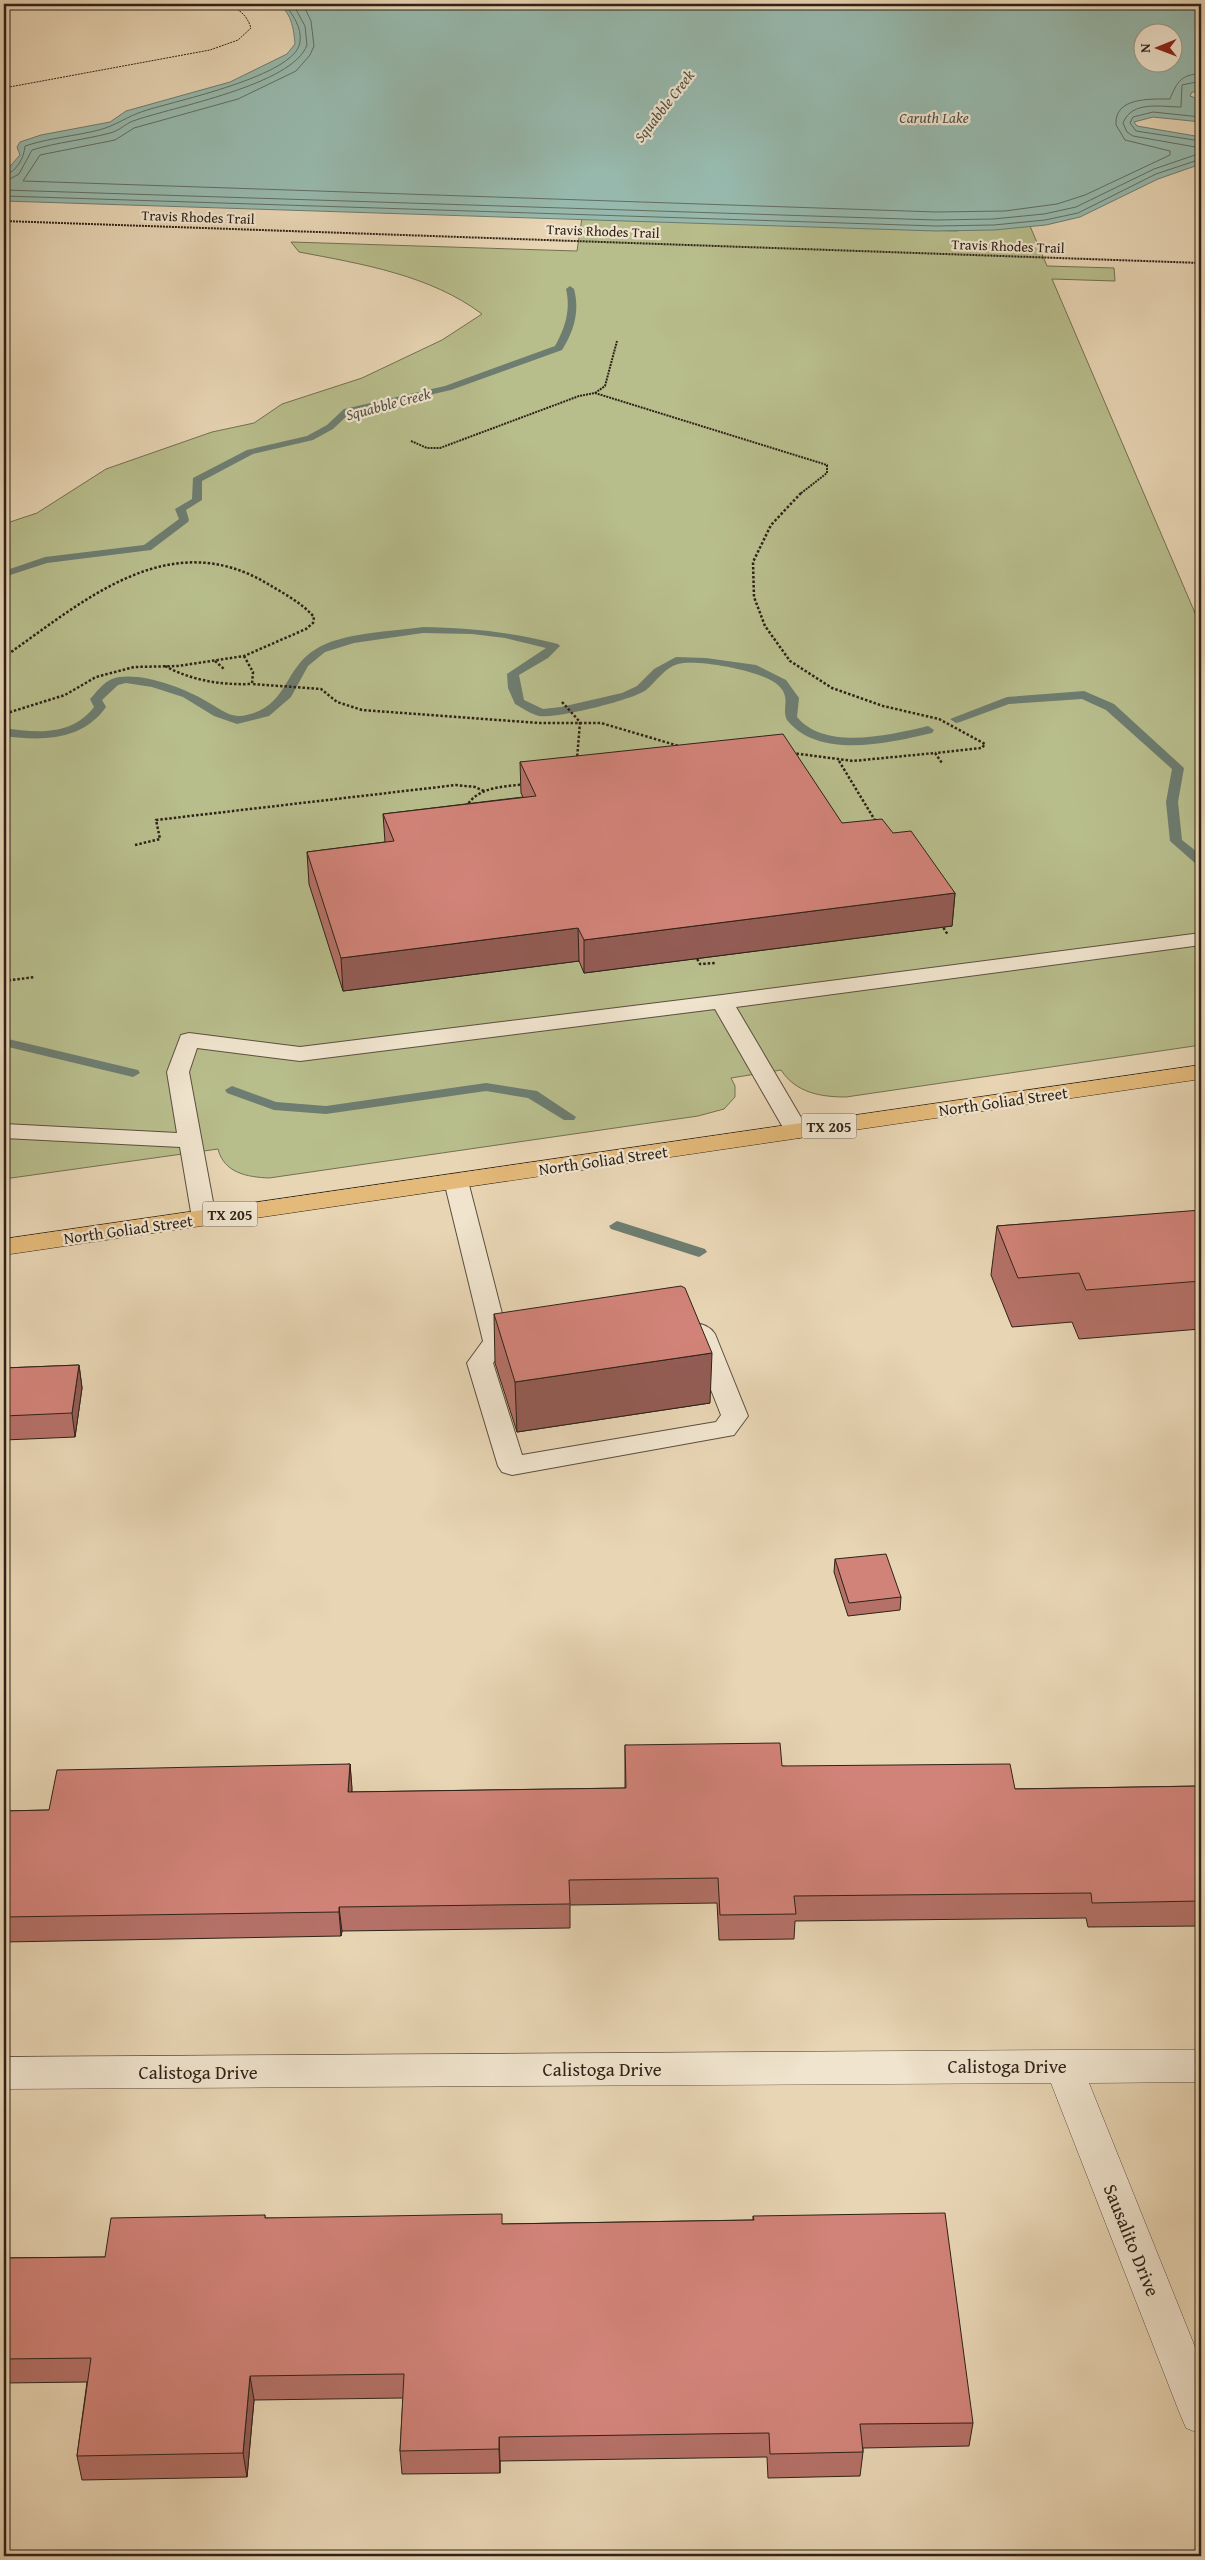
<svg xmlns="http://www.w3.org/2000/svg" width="1205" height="2560" font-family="'Gentium Book Plus',serif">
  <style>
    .green { fill: #b8bd8c; stroke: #737052 }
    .water { fill: #97b9ad; stroke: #6d7d71; fill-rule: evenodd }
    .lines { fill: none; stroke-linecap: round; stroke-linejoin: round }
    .shore { stroke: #626e62; stroke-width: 1 }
    .stream { fill: #6d7d71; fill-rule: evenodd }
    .lane-casing { stroke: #5c4f3e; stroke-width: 2 }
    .street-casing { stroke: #5c4f3e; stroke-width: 1 }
    .primary-casing { stroke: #2e2217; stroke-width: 1 }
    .path-far2 { stroke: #2e2217; stroke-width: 1; stroke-dasharray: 2 1; stroke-linecap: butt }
    .path-far1 { stroke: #2e2217; stroke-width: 2; stroke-dasharray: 2 1; stroke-linecap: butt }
    .path { stroke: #2e2217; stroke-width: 2.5; stroke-dasharray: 2.5 2; stroke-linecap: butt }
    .lane { fill: #f0e4ce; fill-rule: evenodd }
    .street { fill: #f0e4ce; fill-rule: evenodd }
    .primary { fill: #e4ba7a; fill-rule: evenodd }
    .wall { fill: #b57168; stroke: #2e2217 }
    .shaded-wall { fill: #935c55; stroke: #2e2217 }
    .building { fill: #d28379; stroke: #2e2217 }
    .labels { text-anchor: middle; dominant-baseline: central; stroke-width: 4.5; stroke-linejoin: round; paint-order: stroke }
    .far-street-label { font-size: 14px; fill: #2e2217; stroke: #f0e4ce }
    .far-water-label { font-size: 15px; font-style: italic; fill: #4e4f44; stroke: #f0e4ce }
    .shield { fill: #f0e4ce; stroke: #685c4e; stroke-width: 1 }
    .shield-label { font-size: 15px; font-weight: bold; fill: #2e2217 }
    .street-label { font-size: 16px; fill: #2e2217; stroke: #f0e4ce }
    .near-street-label { font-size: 19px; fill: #2e2217; stroke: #f0e4ce }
  </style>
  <rect width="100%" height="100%" fill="#e8d5b4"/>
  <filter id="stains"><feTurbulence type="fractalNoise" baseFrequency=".004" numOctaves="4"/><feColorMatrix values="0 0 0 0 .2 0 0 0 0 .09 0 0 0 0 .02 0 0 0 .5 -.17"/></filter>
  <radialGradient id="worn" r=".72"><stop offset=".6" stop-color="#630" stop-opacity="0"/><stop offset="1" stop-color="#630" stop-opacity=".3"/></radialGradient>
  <path class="green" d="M988,212L1027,219L1047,266L1114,268L1115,281L1052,279L1201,627V1045L846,1097C821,1097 796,1093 781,1070L731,1078L735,1086V1097L724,1109L698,1116L269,1178C247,1177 224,1173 218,1149L4,1179V524L37,513L106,469L212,432L254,423L282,404L362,378L442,340L482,314C430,275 362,264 299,252L291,242L577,251L582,218L957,231Z"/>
  <path class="water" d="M276,4H1201V92H1192L1190,96L1201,100V122L1153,117L1134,122L1137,126L1201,137V164L1158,179L1080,217L1046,225L994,230L936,231L4,201V173L20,155L17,147L20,142L41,135L110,122L126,111L230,82L287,54L295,44C294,30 291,9 276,4ZM1142,32H1172V62H1142Z"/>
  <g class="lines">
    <g class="shore">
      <path d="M303,4L311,21L314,46L310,55L296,71L238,99L134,128L115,140L40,155L23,181L936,212L1005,211L1057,204L1085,195L1170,155V151L1125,140L1116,125C1114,97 1150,99 1170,99C1177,82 1181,74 1201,74"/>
      <path d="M1201,81L1182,85L1181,107C1161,107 1132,100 1123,123L1127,132L1133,136L1201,148"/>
      <path d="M1201,117L1153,112L1133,117L1130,123L1136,131L1201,141"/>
      <path d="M4,175C17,172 24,158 25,146C49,138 75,136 99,130C115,126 128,116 144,111C174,101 296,76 300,42C302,27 293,16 285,4"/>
      <path d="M4,182L19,174L32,150C58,142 84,140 110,133C119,131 125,124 133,121C172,107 293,85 307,45L305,26L293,4"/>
      <path d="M4,190L936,220L993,219L1044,214L1076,207L1154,169L1201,153"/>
      <path d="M4,196L936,226L994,225L1045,220L1078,213L1156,174L1201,159"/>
    </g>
    <g class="stream">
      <path d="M570,286L574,289C580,311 574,331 562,350L451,390L350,413L333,429L313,440L253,454L202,481V500L186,510L189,520L188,522L151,550L47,563L4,577V571L45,557L144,545L179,519L175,509L192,499L193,478L247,450L307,436L327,425L344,409L445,386L555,346C565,328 571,310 566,289Z"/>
      <path d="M423,627C470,628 513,632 558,644L560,646L548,658L519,675L524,700L543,709L561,707L622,693L637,686L654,669L676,657L706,658L756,665L786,680L799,698L797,717C825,751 890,735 928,726L934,730L932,733C889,743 819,760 787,720C781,708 792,698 778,685C763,671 698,659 678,664C665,667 656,682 646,690C633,700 555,719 539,716C531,714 522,708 515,704L508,688L507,674L546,648L505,638L472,634L423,633L354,643L325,652L308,666L291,697L269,716L237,724L214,716L183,697L152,687L126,683L118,685L102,700L106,707C82,741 42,741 4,736V728C37,733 72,736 94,707L90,699L92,697C97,691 104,682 112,679C137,670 184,688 206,701C215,706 229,717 240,716C289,710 282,669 316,649C340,633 394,631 423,627Z"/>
      <path d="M1084,691L1114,704L1184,768L1178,802L1182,840L1201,855V865L1196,864L1170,841L1166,802L1172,769L1106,710L1082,699L1009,704L960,722L956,723L950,719L1007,697Z"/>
      <path d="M4,1038L138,1070L140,1073L133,1077L4,1046Z"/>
      <path d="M486,1083L537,1091L576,1117L574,1120H564L528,1098L486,1091L326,1114L274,1110L227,1093L225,1090L232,1086L276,1102L326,1106Z"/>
      <path d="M617,1221L705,1249L707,1252L699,1257L611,1229L609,1226Z"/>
    </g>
    <defs>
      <g id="lane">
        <path d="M1201,933V945L736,1007L809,1131L805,1136L797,1138L789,1136L785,1131L715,1009L300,1061L197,1048L189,1072L216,1218L213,1223L204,1225L195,1223L192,1218L180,1147L4,1138V1124L177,1133L167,1072L181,1035L189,1033L300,1047L722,995Z"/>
        <path d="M456,1174L464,1176L468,1181L509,1341L493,1363L522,1455L716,1422L721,1415L691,1339L682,1331L686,1325C697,1322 708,1324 715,1334L748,1416L734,1435L512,1475L502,1472L498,1466L467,1363L483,1341L444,1181L448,1176Z"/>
      </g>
      <path id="street" d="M1063,2050H1201V2082L1089,2083L1201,2362V2434L1186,2428L1180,2414L1051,2083L4,2089V2057Z"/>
      <path id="primary" d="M1201,1065V1079L4,1255V1239Z"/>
    </defs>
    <use href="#lane" class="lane-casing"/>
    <use href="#street" class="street-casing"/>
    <use href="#primary" class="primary-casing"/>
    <path class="path-far2" d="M4,88L210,50L238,40L251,28C247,15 239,9 227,4"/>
    <g class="path-far1">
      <path d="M4,221L1201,263"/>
      <path d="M595,393L605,386L617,341"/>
      <path d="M411,441L427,448H440L579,396L595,393L827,465V473L800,494"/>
    </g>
    <g class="path">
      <path d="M801,493L771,525L753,562L754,597L765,626L790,661L832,688L883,706L939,719L985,744L982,748L935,753"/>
      <path d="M244,656L253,672L252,684L321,689L337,702L362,710L539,723H601L679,746"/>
      <path d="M4,657C83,602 168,524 268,584C283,593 302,603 314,617L313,623L306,629L244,656L178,666L134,667L96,677L65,695L4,714"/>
      <path d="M215,661L224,669"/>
      <path d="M165,666C193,681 221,685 252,684"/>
      <path d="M562,702L580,722L577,759"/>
      <path d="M792,753L853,761L935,753L942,763"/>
      <path d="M839,761L876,822"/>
      <path d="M466,807C478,786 504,787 525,784"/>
      <path d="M135,845L160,839L156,820L456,785L475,787L484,791"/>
      <path d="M941,924L948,935"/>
      <path d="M695,955L700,964L716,963"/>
      <path d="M4,981L35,977"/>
    </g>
    <use href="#lane" class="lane"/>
    <use href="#street" class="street"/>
    <use href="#primary" class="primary"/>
  </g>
  <g class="wall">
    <path d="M520,762L893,833L955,893L952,926L584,973L579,961L343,991L309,884L307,852L385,842L383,814L523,797L521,793Z"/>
    <path d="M1199,1194H1201V1323L1200,1329L1079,1339L1072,1322L1012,1327L991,1275L997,1226L1196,1211Z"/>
    <path d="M494,1314L710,1403L517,1432L495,1363Z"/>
    <path d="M79,1365L82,1388L75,1437L4,1440V1368Z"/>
    <path d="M835,1559L901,1597L900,1610L848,1616L834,1572Z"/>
    <path d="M625,1745L782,1766L1015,1789L1201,1786V1926L1088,1927L1086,1918L795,1921L794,1939L719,1940L717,1903L570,1905V1928L342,1931L341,1936L4,1942V1811L49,1810L350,1764L352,1792L625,1788Z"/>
    <path d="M265,2215V2218L503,2224L753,2220V2216L973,2423L969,2446L863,2448V2452L860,2476L768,2478L767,2457L500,2461V2473L402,2474L400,2451L403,2398L254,2400L247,2477L82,2480L77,2456L87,2382L4,2383V2258L105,2257Z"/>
  </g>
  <g class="shaded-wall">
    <path d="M955,893L952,926L584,973V940Z"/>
    <path d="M578,928L579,961L343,991L341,958Z"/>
    <path d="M712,1353L710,1403L517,1432L515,1382Z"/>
    <path d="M79,1365L82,1388L75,1437L72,1413Z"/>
    <path d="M350,1764L352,1788L350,1816L348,1792Z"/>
    <path d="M339,1907L342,1931L341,1936L339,1912Z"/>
    <path d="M250,2376L254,2400L247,2477L243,2453Z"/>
    <path d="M499,2437L500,2461V2473L499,2449Z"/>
  </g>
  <g class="building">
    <path d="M783,734L842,823L882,819L893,833L911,831L955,893L584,940L578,928L341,958L307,852L394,841L383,814L536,796L520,762Z"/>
    <path d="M1201,1210V1281L1086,1290L1079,1273L1018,1278L997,1226Z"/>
    <path d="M681,1286L685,1288L712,1353L515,1382L494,1314Z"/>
    <path d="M79,1365L72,1413L4,1416V1368Z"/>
    <path d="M886,1554L901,1597L849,1603L835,1559Z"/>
    <path d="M780,1743L782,1766L1010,1764L1015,1789L1201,1786V1901L1092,1903L1091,1893L794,1896L796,1914L720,1915L718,1878L569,1880L570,1904L339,1907V1912L4,1917V1811L49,1810L57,1770L350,1764L348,1792L626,1788L625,1745Z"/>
    <path d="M945,2213L973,2423L860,2424L863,2452L770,2454L769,2433L499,2437V2449L400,2451L404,2374L250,2376L243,2453L77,2456L91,2358L4,2359V2258L105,2257L111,2218L265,2215V2218L502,2214V2224L754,2220L753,2216Z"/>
  </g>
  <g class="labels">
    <g class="far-street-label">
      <text transform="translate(198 217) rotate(2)">Travis Rhodes Trail</text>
      <text transform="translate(603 231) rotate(2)">Travis Rhodes Trail</text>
      <text transform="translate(1008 246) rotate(2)">Travis Rhodes Trail</text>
    </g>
    <g class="far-water-label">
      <text transform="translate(664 106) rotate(-52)">Squabble Creek</text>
      <text x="934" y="117">Caruth Lake</text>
      <text transform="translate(388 404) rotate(-15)">Squabble Creek</text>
    </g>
    <g class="shield">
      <rect x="801.5" y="1113.5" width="55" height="25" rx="4"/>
      <rect x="202.5" y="1201.5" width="55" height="25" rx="4"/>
    </g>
    <g class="shield-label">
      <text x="829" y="1126">TX 205</text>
      <text x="230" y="1214">TX 205</text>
    </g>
    <g class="street-label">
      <text transform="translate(1003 1101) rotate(-8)">North Goliad Street</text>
      <text transform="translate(603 1160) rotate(-8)">North Goliad Street</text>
      <text transform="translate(128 1229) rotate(-8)">North Goliad Street</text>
    </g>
    <g class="near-street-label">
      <text x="1007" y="2066">Calistoga Drive</text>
      <text x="602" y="2069">Calistoga Drive</text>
      <text x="198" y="2072">Calistoga Drive</text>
      <text transform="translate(1132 2240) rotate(68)">Sausalito Drive</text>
    </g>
  </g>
  <rect width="1205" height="2560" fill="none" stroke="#e8d5b4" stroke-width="20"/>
  <rect x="5" y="5" width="1195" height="2550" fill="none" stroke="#2e2217" stroke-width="2.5"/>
  <rect x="10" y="10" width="1185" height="2540" fill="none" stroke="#2e2217"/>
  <g transform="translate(1158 48) rotate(269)"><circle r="24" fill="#f0e4ce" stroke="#a29685"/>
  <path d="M0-4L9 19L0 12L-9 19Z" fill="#8f2418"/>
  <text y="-8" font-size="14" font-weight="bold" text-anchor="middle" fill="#2e2217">N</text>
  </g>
  <rect width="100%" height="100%" filter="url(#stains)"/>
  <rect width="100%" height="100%" fill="url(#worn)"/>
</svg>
